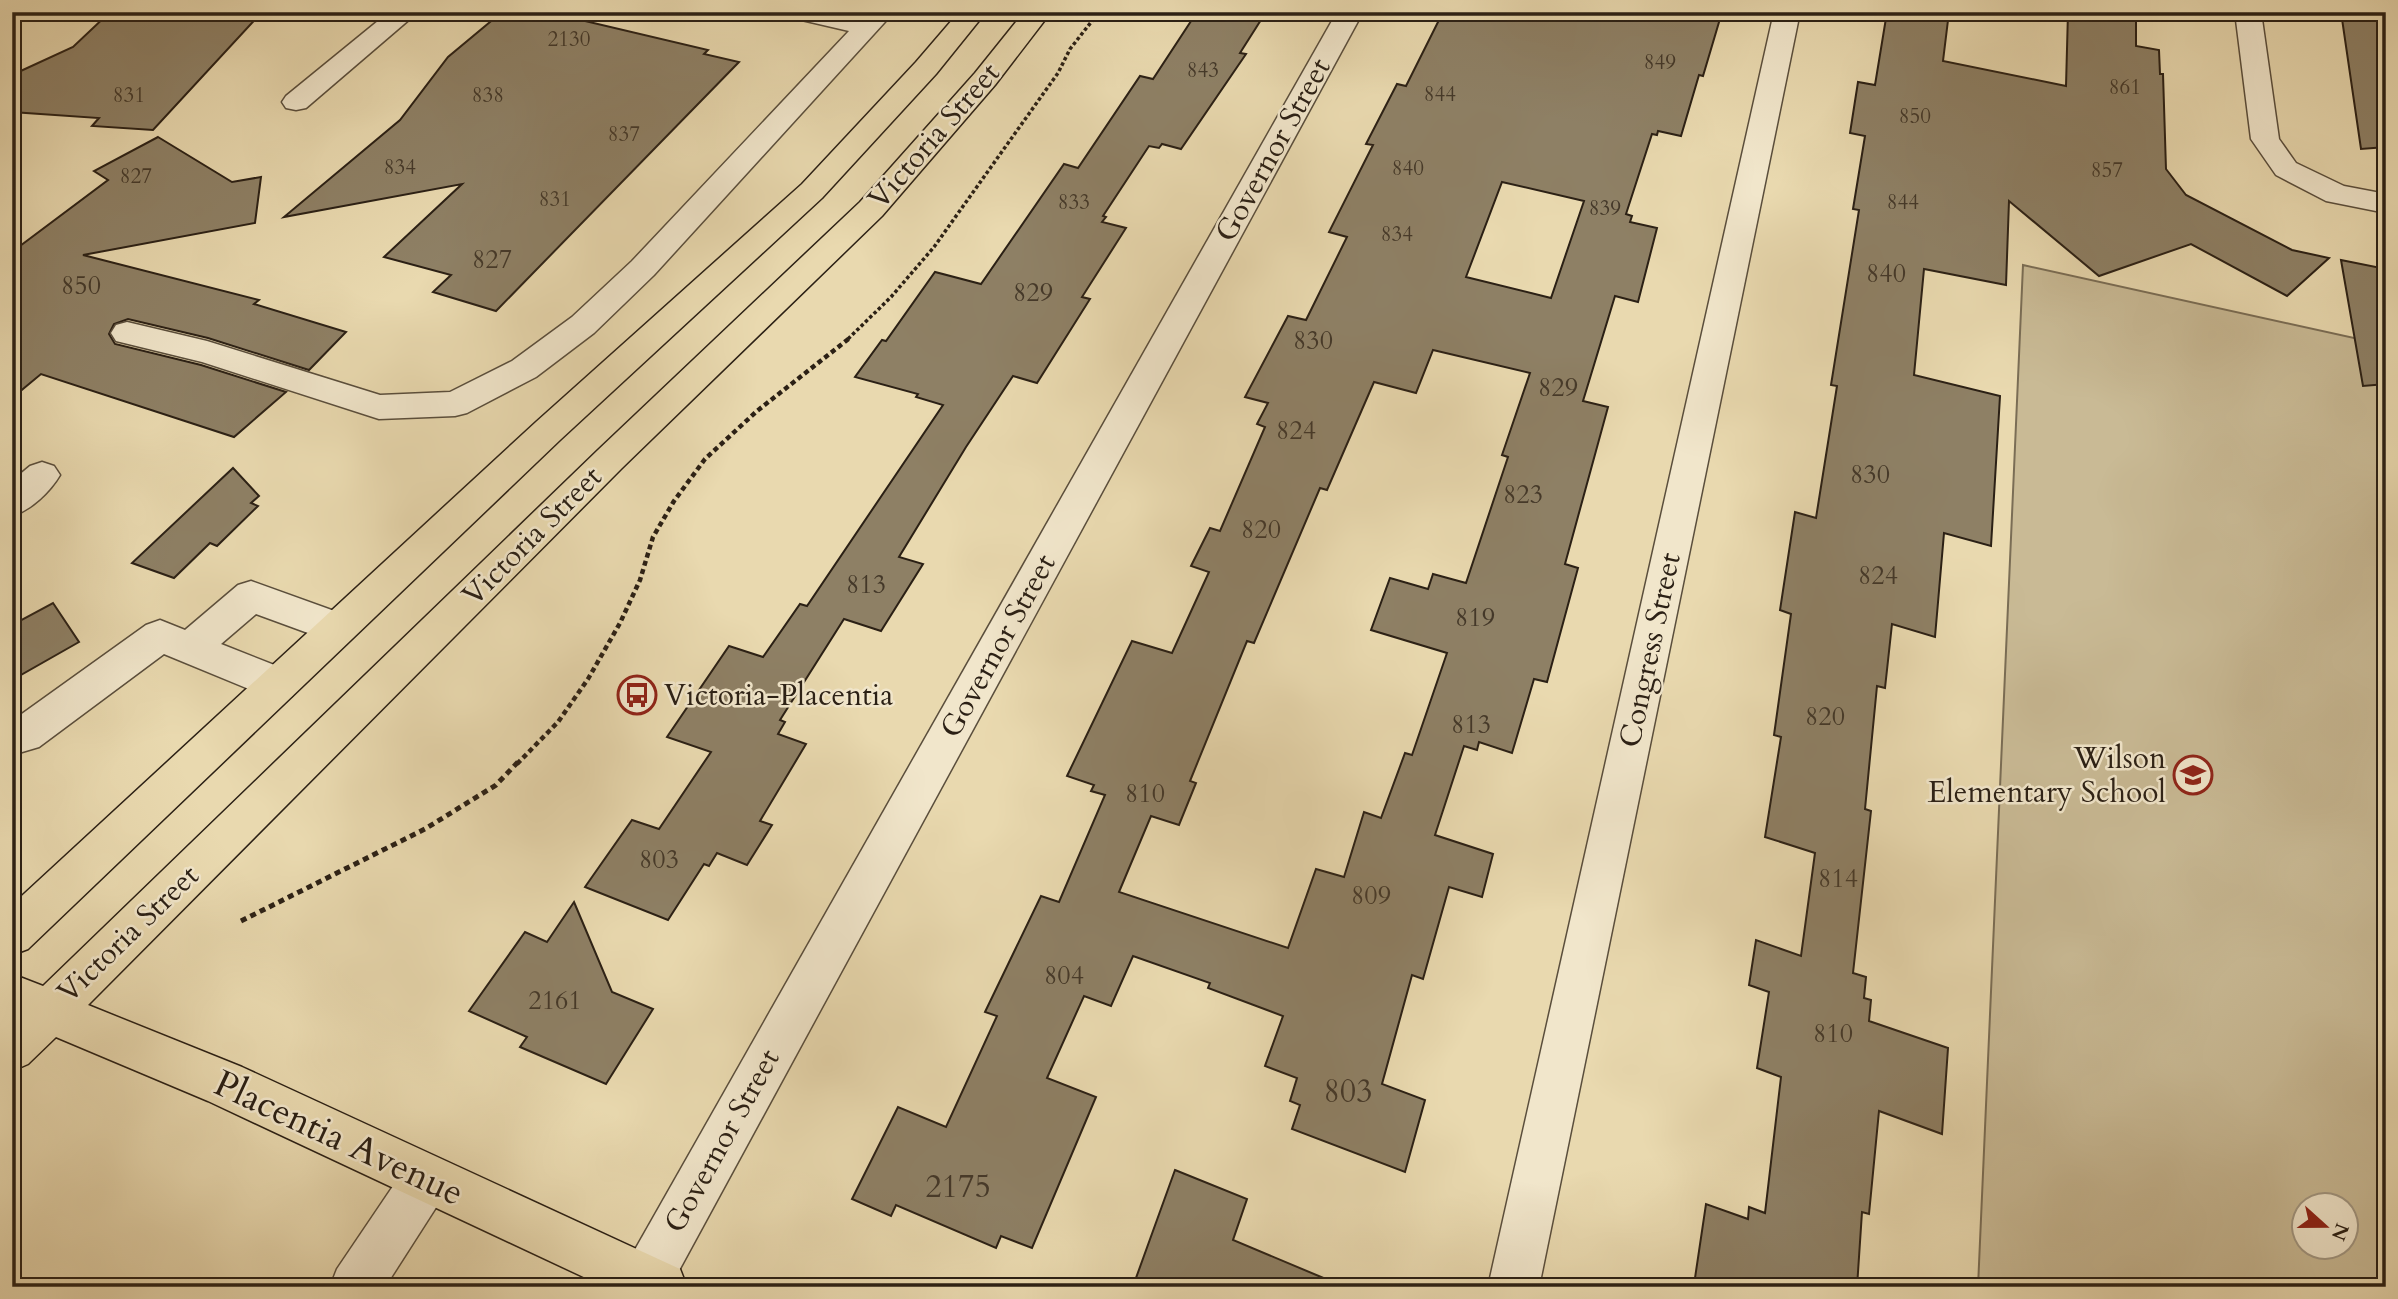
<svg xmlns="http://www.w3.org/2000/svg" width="2398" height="1299" font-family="Cardo,serif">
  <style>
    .green { fill: #c9ba95; stroke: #7a6d55; stroke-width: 2; fill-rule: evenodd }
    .building { fill: #8e8065; stroke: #2b2015; stroke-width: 2; fill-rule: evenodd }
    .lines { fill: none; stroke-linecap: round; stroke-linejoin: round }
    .minor-casing { stroke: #5a4e3c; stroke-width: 3 }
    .major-casing { stroke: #2b2015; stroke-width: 3 }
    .path-far2 { stroke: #2b2015; stroke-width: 3.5; stroke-dasharray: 3.5 2.5; stroke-linecap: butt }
    .path-far1 { stroke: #2b2015; stroke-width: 4.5; stroke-dasharray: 5 3.5; stroke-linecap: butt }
    .path { stroke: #2b2015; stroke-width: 5; stroke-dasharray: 6 4.5; stroke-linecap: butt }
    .minor { fill: #f1e6cb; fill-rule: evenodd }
    .major { fill: #e9d9af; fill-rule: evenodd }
    .labels { text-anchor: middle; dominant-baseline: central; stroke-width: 5; stroke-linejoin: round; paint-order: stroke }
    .far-number-label { font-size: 21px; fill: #443829 }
    .number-label { font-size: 26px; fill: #443829 }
    .street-label { font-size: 30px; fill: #2b2015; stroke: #f1e6cb }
    .poi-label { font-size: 30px; fill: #2b2015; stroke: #f1e6cb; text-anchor: start }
    .near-number-label { font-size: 32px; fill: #443829 }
    .near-street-label { font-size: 37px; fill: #2b2015; stroke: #f1e6cb }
  </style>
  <rect width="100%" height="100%" fill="#e9d9af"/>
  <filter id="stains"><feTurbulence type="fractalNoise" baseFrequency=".00286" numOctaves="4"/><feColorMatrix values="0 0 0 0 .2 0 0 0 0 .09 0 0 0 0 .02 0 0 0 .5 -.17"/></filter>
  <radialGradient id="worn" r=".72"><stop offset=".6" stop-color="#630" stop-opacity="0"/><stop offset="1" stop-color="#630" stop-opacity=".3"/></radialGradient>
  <path class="green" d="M2023,265L2386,345V1287H1978ZM2304,1204H2346V1246H2304Z"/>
  <g class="building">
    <path d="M110,12H262L153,130L92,126L99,118L12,112V75L73,47Z"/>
    <path d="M502,12H547L708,50L704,54L739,62L496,311L433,292L451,275L384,257L462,184L284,217L400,120L448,57Z"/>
    <path d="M1197,12H1266L1240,53L1246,54L1181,149L1162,144L1159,148L1149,146L1103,216L1106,217L1102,222L1126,228L1082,297L1090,299L1037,383L1013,376L966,447L899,557L923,564L881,631L844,619L780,720L785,722L778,734L806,744L760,821L772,825L747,865L717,853L709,866L704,864L668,920L585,887L632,820L659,829L711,752L667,737L729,646L763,657L800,604L807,606L943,405L916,397L918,394L855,377L882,340L886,341L935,272L981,284L1064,164L1078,168L1140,76L1153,79Z"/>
    <path d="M1443,12H1722L1703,76L1699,75L1681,136L1658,131L1657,135L1652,134L1626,214L1632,216L1630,222L1657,228L1638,302L1615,296L1583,401L1608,407L1565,564L1578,568L1547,682L1534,679L1512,753L1479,742L1477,750L1464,746L1435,835L1493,854L1482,897L1449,887L1423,979L1412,975L1382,1084L1425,1100L1405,1172L1292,1129L1300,1105L1290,1101L1297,1078L1265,1066L1283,1016L1208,988L1210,983L1133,956L1111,1006L1084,996L1047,1078L1096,1097L1032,1248L1001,1236L996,1248L896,1205L891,1216L852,1199L898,1107L946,1127L997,1016L985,1012L1041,896L1059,902L1105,795L1091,791L1094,785L1067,776L1132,641L1172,653L1209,572L1191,566L1210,528L1220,531L1265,427L1257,424L1268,403L1245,397L1288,316L1306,320L1347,237L1329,232L1373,145L1366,144L1397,84L1406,86ZM1502,182L1584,201L1551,298L1466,277ZM1433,350L1530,373L1502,455L1508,457L1466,583L1433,574L1428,589L1390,578L1371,630L1447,653L1412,755L1405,753L1381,818L1364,812L1344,877L1316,869L1288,948L1119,892L1151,816L1179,825L1196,783L1190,781L1247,641L1254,643L1320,488L1327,490L1374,382L1416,393Z"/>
    <path d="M1887,12H1949L1943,61L2066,86L2068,12H2136V46L2159,50L2160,74H2163L2166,169L2186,195L2292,250L2329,258L2287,296L2191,244L2099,276L2009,201L2006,285L1924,269L1914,375L2000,396L1991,546L1944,533L1935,637L1892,624L1885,688L1877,686L1865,809L1871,811L1853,973L1866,977L1864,998L1871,1000L1869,1021L1948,1048L1942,1134L1879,1111L1869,1214L1862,1212L1857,1287H1719L1695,1278L1706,1204L1748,1219L1749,1207L1765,1213L1781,1077L1757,1068L1769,992L1749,985L1756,940L1801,956L1815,853L1765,837L1781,737L1774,735L1791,614L1780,610L1795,512L1816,518L1837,386L1831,385L1859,210L1853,209L1865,136L1850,133L1858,82L1875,85Z"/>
    <path d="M2341,12H2386V147L2361,149Z"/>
    <path d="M158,137L232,182L261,177L255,223L83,255L259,300L254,304L346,332L309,370L208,338L128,319L114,324L109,334L115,344L201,365L286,392L234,437L41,374L12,398V252L108,180L94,171Z"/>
    <path d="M2341,260L2386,269V384L2363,386Z"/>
    <path d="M233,468L259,496L251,503L258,506L217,546L210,543L174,578L132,563Z"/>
    <path d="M53,603L79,642L12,680V625Z"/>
    <path d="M574,902L612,992L653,1009L606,1084L520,1047L527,1037L469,1011L525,932L547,942Z"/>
    <path d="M1175,1170L1247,1199L1233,1240L1345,1287H1159L1136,1278Z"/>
  </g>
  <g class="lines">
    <defs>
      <g id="minor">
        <path d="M389,12H418L306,108L296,110L286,108L282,102L286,96Z"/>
        <path d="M789,12H838L861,18L866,12H894L654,275L594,333L536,377L467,413L455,416L379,419L202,362L116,341L111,333L116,325L127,322L207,341L380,395L450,392L512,361L572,317L632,261L849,31L793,18Z"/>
        <path d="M1337,12H1363L670,1287H617L624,1269Z"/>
        <path d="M1774,12H1800L1539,1287H1488Z"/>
        <path d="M2235,12H2261L2279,139L2296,163L2344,186L2386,194V213L2326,201L2276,175L2251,139Z"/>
        <path d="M42,462L54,466L60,475C50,492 31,510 12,516V481L30,466Z"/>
        <path d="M251,581L351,617L357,628L351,639L338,644L256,614L221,644L292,672L298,684L292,696L278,701L164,654L39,747L12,755V721L146,625L160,620L185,630L238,585Z"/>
        <path d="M427,1154L444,1161L451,1178L444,1195L385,1287H330L337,1269L410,1161Z"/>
      </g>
      <g id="major">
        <path d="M959,12H986L936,74L822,198L560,440L28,949L12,955V905L536,422L802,184L916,62Z"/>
        <path d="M1024,12H1051L995,85L882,216L622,468L88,1005L242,1067L680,1269L687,1287H605L208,1101L56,1037L28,1064L12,1071V974L43,986L598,450L860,202L975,73Z"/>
      </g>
    </defs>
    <use href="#minor" class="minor-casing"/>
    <use href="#major" class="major-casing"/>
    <path class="path-far2" d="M848,339L891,297L934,247L1058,73L1070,49L1099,12"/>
    <path class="path-far1" d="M517,764L558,722L588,679L620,623L640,580L653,537L674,501L705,459L757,411L851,337"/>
    <path class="path" d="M241,921L425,829L496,785L518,762"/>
    <use href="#minor" class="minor"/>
    <use href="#major" class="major"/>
  </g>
  <defs>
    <symbol id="bus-ring" viewBox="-11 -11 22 22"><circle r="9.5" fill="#f1e6cb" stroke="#8f2418" stroke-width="1.5"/><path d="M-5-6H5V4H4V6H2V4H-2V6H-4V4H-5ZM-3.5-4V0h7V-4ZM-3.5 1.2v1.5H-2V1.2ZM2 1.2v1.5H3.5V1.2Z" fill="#8f2418"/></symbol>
    <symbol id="school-ring" viewBox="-11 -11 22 22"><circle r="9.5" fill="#f1e6cb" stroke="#8f2418" stroke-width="1.5"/><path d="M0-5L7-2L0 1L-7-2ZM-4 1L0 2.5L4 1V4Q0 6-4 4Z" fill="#8f2418"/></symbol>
  </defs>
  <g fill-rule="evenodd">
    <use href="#bus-ring" x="615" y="673" width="44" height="44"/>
    <use href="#school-ring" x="2171" y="753" width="44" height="44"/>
  </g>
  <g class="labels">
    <g class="far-number-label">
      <text x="569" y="39">2130</text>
      <text x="1660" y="62">849</text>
      <text x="1203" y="70">843</text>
      <text x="2125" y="87">861</text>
      <text x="1440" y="94">844</text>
      <text x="129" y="95">831</text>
      <text x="488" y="95">838</text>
      <text x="1915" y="116">850</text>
      <text x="624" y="134">837</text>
      <text x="400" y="167">834</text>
      <text x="1408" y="168">840</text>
      <text x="2107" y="170">857</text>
      <text x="136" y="176">827</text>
      <text x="555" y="199">831</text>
      <text x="1074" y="202">833</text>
      <text x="1903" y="202">844</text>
      <text x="1605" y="208">839</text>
      <text x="1397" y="234">834</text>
    </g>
    <g class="number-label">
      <text x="492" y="259">827</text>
      <text x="1886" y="273">840</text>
      <text x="81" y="285">850</text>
      <text x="1033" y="292">829</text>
      <text x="1313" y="340">830</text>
      <text x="1558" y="387">829</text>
      <text x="1296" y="430">824</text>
      <text x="1870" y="474">830</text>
      <text x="1523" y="494">823</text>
      <text x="1261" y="529">820</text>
      <text x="1878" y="575">824</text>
      <text x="866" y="584">813</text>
      <text x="1475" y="617">819</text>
      <text x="1825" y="716">820</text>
      <text x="1471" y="724">813</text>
      <text x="1145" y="793">810</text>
      <text x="659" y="859">803</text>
      <text x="1838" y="878">814</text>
      <text x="1371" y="895">809</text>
      <text x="1064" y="975">804</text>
      <text x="555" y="1000">2161</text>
      <text x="1833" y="1033">810</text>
    </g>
    <g class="street-label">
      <text transform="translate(934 136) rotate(-49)">Victoria Street</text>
      <text transform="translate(1273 150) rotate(-61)">Governor Street</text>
      <text transform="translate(532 536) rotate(-45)">Victoria Street</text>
      <text transform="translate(998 646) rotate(-61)">Governor Street</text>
      <text transform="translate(1650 650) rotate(-78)">Congress Street</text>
      <text transform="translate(128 934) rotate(-44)">Victoria Street</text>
      <text transform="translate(722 1141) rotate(-61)">Governor Street</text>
    </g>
    <g class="poi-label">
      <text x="664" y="695">Victoria-Placentia</text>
      <text x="2166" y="758" text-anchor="end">Wilson<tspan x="2166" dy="34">Elementary School</tspan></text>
    </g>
    <g class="near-number-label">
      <text x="1348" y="1092">803</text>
      <text x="958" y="1187">2175</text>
    </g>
    <g class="near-street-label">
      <text transform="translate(339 1138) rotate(25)">Placentia Avenue</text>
    </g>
  </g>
  <rect width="2398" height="1299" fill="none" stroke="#e9d9af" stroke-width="42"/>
  <rect x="14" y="14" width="2370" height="1271" fill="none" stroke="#2b2015" stroke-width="3.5"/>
  <rect x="21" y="21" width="2356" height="1257" fill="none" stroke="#2b2015" stroke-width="2"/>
  <g transform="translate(2325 1226) rotate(111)"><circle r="33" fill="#f1e6cb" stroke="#a29782" stroke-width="2"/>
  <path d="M0-5L12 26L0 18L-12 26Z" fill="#8f2418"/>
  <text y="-10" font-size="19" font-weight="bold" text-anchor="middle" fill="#2b2015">N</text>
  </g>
  <rect width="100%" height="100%" filter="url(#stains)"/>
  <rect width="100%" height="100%" fill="url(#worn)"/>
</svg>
